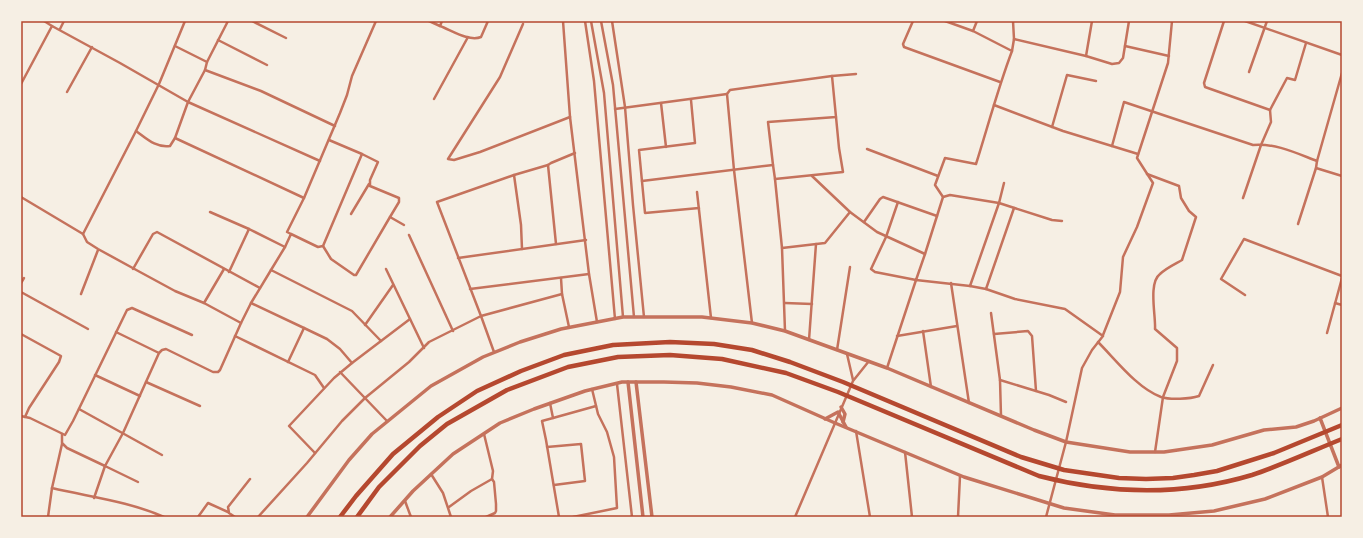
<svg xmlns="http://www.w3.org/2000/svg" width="1363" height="538" font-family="Inter,sans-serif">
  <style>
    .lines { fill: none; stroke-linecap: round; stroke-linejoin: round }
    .minor { stroke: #c5725c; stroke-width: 2.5 }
    .tertiary { stroke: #c5725c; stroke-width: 3.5 }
    .trunk { stroke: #b5482f; stroke-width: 4.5 }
    .neatline { fill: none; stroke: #b5482f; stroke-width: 1.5 }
  </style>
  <rect width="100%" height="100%" fill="#f6efe4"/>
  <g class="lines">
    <g class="minor">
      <path d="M44,21L52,26"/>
      <path d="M252,21L286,38"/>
      <path d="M429,21L440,26L442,21"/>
      <path d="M563,21L570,117L589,274L597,322"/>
      <path d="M585,21L594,81L615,319"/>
      <path d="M591,21L604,93L623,317"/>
      <path d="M601,21L613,85L634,317"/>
      <path d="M612,21L625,107L633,205L644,317"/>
      <path d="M913,21L903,44L904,47L1000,82"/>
      <path d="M1224,21L1204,83L1205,87L1270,110L1271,122L1261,145L1243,198"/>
      <path d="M1245,21L1342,55"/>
      <path d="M523,24L500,77L448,159L454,160L480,152L570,117"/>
      <path d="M440,26C451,30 469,42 481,37L488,21"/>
      <path d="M60,29L64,21"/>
      <path d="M973,31L977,21"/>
      <path d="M1014,39L1086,56L1112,64L1119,63L1123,58L1129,21"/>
      <path d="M218,40L267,65"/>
      <path d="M175,46L207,62L205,70L261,91L335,126"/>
      <path d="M1125,46L1169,56"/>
      <path d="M1012,51L1014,39L1013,21"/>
      <path d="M1086,56L1092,21"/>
      <path d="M207,62L228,21"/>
      <path d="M1249,72L1267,21"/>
      <path d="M21,84L52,26L120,63L188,102L320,161"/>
      <path d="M67,92L92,47"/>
      <path d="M434,99L468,37"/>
      <path d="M691,100L695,143L639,150L645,213L699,208"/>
      <path d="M661,103L666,147"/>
      <path d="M994,105L1063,131L1138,154"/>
      <path d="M615,109L727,94"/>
      <path d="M1270,110L1287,78L1295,80L1306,43"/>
      <path d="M1052,127L1067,75L1096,81"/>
      <path d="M136,131C147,139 156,148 170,146L175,138L188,102L205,70"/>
      <path d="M175,138L304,198"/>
      <path d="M1112,146L1124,102L1253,145C1276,143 1296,153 1317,161"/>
      <path d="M867,149L938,176"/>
      <path d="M362,154L378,162L370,180V186L399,198V202L390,217L404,225"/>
      <path d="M548,165L556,244"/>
      <path d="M773,165L775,179L843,172L839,148L836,117"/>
      <path d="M1316,168L1342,176"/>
      <path d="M1147,174L1179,186L1181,198L1189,211L1196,217L1182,260C1175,264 1166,268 1160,274C1148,283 1156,316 1155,329L1177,348V361L1163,397L1155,452"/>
      <path d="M812,176L850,212L877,232L925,254"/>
      <path d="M775,179L782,248L785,331"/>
      <path d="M642,181L773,165L768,122L836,117L832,76L856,74"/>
      <path d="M697,192L711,318"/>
      <path d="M21,197L83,234L136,131L159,84L185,21"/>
      <path d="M943,197L950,195L999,203L1052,220L1062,221"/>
      <path d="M898,202L886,237L871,269L875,272L916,280L925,254L943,197L935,185L945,158L976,164C988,126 998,88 1012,51L973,31L945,21"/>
      <path d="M210,212L249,229"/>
      <path d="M351,214L369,184"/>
      <path d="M864,222L880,199L883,197L937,216"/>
      <path d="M1298,224L1316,168L1317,161L1342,73"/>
      <path d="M291,234L287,232L304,198L340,113L347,95L352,76L376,21"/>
      <path d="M409,235L453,331"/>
      <path d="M323,246L331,259L354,275H356L390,217"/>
      <path d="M285,247L291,234L318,247L323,246L362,154L329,140"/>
      <path d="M782,248L825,243L850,212"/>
      <path d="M522,249L521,225L514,175L548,165L551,163L575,153"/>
      <path d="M458,258L586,240"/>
      <path d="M133,269L153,234L157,232L260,288"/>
      <path d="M386,269L424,348"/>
      <path d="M229,272L249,229L285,247L271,270"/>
      <path d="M561,278L562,294L569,327"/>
      <path d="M21,283L24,278"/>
      <path d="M951,283L969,403"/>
      <path d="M970,286L999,203L1004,183"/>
      <path d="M470,289L589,274"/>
      <path d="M986,289L1014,208"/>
      <path d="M21,292L88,329"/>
      <path d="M81,294L98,250"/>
      <path d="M1245,295L1221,279L1244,239L1342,276"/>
      <path d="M204,303L224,269"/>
      <path d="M251,303L304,328L288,362"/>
      <path d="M785,303L812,304"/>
      <path d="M1335,303L1342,305"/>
      <path d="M991,313L1000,380L1001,416"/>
      <path d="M241,323L251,303L271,270L352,311L381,341L352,363"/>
      <path d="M752,323L734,170L727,94L730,90L832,76"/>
      <path d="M365,325L393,285"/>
      <path d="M304,328L327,339L340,349L352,363L334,378L289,426L315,453"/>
      <path d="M923,331L931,387"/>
      <path d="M116,332L159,353"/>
      <path d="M1327,333L1342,278"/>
      <path d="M21,334L61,356L59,362L29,408L25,417"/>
      <path d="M994,334L1028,331L1032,336L1036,391"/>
      <path d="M1103,335L1120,292L1123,257L1137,227L1153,183L1137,158L1168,63L1172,21"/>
      <path d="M235,336L315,375L324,388"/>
      <path d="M897,336L957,326"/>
      <path d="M809,340L816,244"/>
      <path d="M381,341L410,319"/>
      <path d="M1098,342C1116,360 1137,388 1161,397C1170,400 1190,399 1199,396L1213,365"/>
      <path d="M837,350L850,267"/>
      <path d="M494,352L481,316L562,294"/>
      <path d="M847,354L853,380"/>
      <path d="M887,368L916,280L970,286L986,289L1015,299L1065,309L1103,336L1092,350L1082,368L1066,442L1046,517"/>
      <path d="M340,372L387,421"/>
      <path d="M95,375L140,396"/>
      <path d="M1000,380L1049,395L1066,402"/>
      <path d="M146,382L200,406"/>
      <path d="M617,384L632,517"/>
      <path d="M550,403L553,418L542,421L546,440L559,517"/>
      <path d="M79,409L162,455"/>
      <path d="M21,416L30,418L65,435L73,421L127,310L132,308L192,335"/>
      <path d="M553,418L596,406"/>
      <path d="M856,431L870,517"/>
      <path d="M62,434V443L67,448L105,466L123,433L159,353L162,350L166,349L213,372H218L220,370L241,323L204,303L175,291L140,272L98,249L87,242L83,234"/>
      <path d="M484,434L493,471L492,479L494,482L496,504V511L495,513L486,517"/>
      <path d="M62,444L52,488C90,497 128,501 164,517"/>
      <path d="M547,447L581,444L585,481L554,485"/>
      <path d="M905,452L912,517"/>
      <path d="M431,474L443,493L451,517"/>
      <path d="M1322,477L1328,517"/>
      <path d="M94,498L105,466L138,482"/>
      <path d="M405,501L411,517"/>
      <path d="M449,507L471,491L492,479"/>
      <path d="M48,517L52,488"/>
      <path d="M198,517L208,503L228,512"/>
      <path d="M235,517L229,513L228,507L250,479"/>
      <path d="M258,517L307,463L342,421L365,398L409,362L429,342L481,316L437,202L514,175"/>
      <path d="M573,517L617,508L614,457L607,432L598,414L592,389"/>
      <path d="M795,517L853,381L869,361"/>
      <path d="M958,517L960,476"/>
    </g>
    <g class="tertiary">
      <path d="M628,382L643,517"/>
      <path d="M636,382L652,517"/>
      <path d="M841,407L845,414L843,422"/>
      <path d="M1320,418L1339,467"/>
      <path d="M825,419L838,412L846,427"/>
      <path d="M307,517L349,460L372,434L431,386L483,357L520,342L561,329L623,317H702L752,323L785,331L887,368L1034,430L1066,442L1130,452H1164L1212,445L1264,430L1296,427L1314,421L1342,408"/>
      <path d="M390,517L413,491L453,454L500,423L534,409L585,391L622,382H664L697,383L731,387L772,395L835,423L964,477L1064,508L1115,515H1169L1214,511L1265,499L1322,477L1342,465"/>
    </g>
    <g class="trunk">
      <path d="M340,517L356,496L393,454L438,417L477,391L521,371L564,355L613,345L670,342L714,344L752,350L790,362L843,382L1021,457L1064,470L1119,478L1146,479L1173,478L1194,475L1217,471L1274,453L1342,425"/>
      <path d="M357,517L379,487L420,446L447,424L507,390L568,367L618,357L670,355L722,359L786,373L838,392L1039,476C1109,494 1182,496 1252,475C1282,465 1312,451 1342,439"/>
    </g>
  </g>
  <rect width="1363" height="538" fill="none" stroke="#f6efe4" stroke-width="44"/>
  <rect x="22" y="22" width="1319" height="494" class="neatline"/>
</svg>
